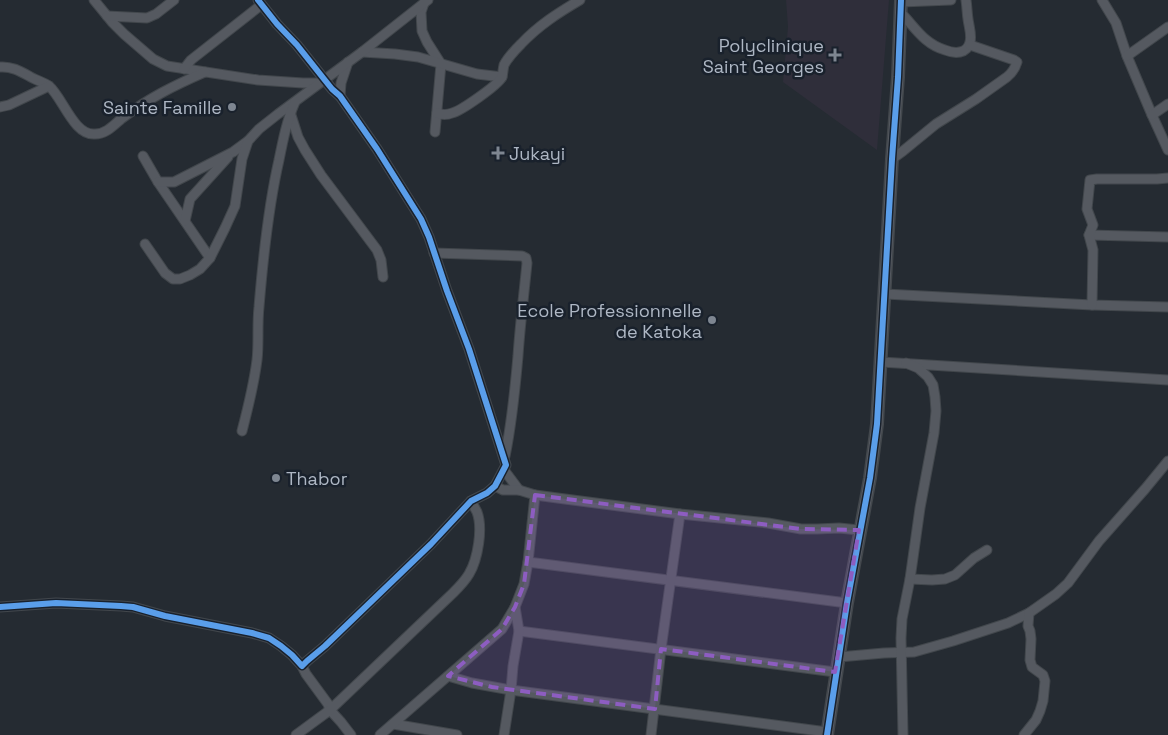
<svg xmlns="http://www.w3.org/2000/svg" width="1168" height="735" font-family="'Space Grotesk',sans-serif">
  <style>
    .medical { fill: #2f2e3a }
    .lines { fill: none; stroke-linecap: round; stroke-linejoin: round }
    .minor-casing { stroke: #42474c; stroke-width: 11 }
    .tertiary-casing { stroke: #42474c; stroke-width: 14 }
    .minor { stroke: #555960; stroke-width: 9 }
    .tertiary { stroke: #555960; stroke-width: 11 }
    .cycleway-casing { stroke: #19212c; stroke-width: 9 }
    .cycleway { stroke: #5a9eea; stroke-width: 6 }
    .marked { fill: #8d5dc1; fill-opacity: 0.2; stroke: #8d5dc1; stroke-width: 4; stroke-dasharray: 10 6; stroke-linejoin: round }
    .poi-dot { fill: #7e8691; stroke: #19212c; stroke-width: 2 }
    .labels { text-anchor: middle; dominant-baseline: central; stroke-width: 5; stroke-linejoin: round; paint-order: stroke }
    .poi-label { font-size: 18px; fill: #aeb7c4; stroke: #19212c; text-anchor: end }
  </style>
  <rect width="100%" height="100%" fill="#252b32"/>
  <path class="medical" d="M786,0H889L877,150L783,82L788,27Z"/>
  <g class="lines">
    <defs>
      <g id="minor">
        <path d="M94,0L112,22L124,34L153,59L167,66L258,80L303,83H319"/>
        <path d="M1102,0L1116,23L1127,56L1152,115L1168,150"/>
        <path d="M901,2L951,0"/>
        <path d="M424,3L421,12L422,31L427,42L441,64L435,132"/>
        <path d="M901,13C915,27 924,44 945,50C950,52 955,53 960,52C965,51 969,47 970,42C972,35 969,27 968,19C967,13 967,6 966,0"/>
        <path d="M107,16L147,18L156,14L174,0"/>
        <path d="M362,52L395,54L418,57L477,74L502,77"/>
        <path d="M1127,56L1168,27"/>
        <path d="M0,67C11,66 20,71 29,76C35,80 44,82 49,86C63,98 74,136 95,134C106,134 114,125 121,119C149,98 173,86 205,72"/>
        <path d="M184,69L191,60L261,5"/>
        <path d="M340,96L341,83L348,62"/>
        <path d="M0,107L9,105L49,86"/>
        <path d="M290,112L298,137L305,150L321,175L377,250L381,260L383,277"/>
        <path d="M437,113C442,115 447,115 452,113C461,111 498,85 502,77C503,73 503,69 504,65C508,57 515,50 521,44C539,25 558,13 580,0"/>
        <path d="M1152,115L1168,104"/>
        <path d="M143,156L158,182L210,258"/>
        <path d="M892,159L903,151L936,124L976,99L1007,77C1012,73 1015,69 1017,62L1014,60L970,45"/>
        <path d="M158,182H174L233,152L248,141"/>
        <path d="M185,221L190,199L228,157"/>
        <path d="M1089,235L1168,237"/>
        <path d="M145,244L165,273L173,279H180L190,275L200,269L210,258L225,228L235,206L242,159L248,141L259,129L278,114L362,52L428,0"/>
        <path d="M434,253L522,256L526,258L527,263C524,294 520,325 518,356C515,390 512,423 505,456"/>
        <path d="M885,294L1092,305L1168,307"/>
        <path d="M1092,305L1093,250L1089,235L1093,225L1087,209L1090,180L1097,179H1157L1168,178"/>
        <path d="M881,362L1168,380"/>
        <path d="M242,431C248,408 254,384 257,360C259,343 257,325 259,307C263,258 268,208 279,160C283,140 287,120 295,102"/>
        <path d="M504,470L519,490"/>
        <path d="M495,486L503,490H519L535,495L565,499L680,514L768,523L801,529H817L839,528L859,530"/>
        <path d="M528,562L847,603"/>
        <path d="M910,579L932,580L945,579L955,575L974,558L987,550"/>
        <path d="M0,607L56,603L121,606L133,607L165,616L252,633L269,638L281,646L292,655L302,666L307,661L325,646L431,544L471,501L487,493L495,486L506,465L469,349L447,291L429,237L421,219L377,149L340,96L332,89L324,79L297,45L277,24L258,0"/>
        <path d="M519,631L835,672"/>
        <path d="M839,657L884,653L914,652L953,641L1008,623L1029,613L1056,594L1068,583L1099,541L1145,489L1168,461"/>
        <path d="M302,666L306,674L328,704L330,710L341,722L351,735"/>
        <path d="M448,676L472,683L511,690L827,732"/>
        <path d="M393,724L457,735"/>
        <path d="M296,735L330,710L453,593C459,587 465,581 469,574C478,559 483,528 477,512C475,508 473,505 471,501"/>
        <path d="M380,735L502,629L515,607"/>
        <path d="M504,735L511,690L513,666L519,631L515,607L524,584L528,562L535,495"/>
        <path d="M651,735L661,649L680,514"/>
        <path d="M903,735L901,638L902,619L910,579L920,508L934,433L936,411L935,397L933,385L928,377L918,368L906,363"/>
        <path d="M1024,735L1036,720L1040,711L1043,701L1045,681L1043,675L1032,667L1030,660L1031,639L1030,631L1028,626L1029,613"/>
      </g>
      <path id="tertiary" d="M827,735L847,603L870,478L877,424L892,159L898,77L901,0"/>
    </defs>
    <use href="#minor" class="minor-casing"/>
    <use href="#tertiary" class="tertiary-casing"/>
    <use href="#minor" class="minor"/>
    <use href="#tertiary" class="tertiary"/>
    <defs>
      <g id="cycleway">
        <path d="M0,607L56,603L121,606L133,607L165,616L252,633L269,638L281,646L292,655L302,666L307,661L325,646L431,544L471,501L487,493L495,486L506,465L469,349L447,291L429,237L421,219L377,149L340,96L332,89L324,79L297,45L277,24L258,0"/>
        <path d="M827,735L847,603L870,478L877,424L892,159L898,77L901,0"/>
      </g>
    </defs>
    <use href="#cycleway" class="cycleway-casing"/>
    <use href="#cycleway" class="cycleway"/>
  </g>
  <path class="marked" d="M535,495L801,529L859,530L835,672L661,649L655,709L492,687L448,676L502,629L515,607L524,584Z"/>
  <g class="poi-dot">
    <path d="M832.5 47.5h5v5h5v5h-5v5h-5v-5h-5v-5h5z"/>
    <circle cx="232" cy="107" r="5"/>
    <path d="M495.5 145.5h5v5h5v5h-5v5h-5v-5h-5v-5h5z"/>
    <circle cx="712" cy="320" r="5"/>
    <circle cx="276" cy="478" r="5"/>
  </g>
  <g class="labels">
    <g class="poi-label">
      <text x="824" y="45">Polyclinique<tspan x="824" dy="21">Saint Georges</tspan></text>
      <text x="222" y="107">Sainte Famille</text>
      <text x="509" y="153" text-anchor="start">Jukayi</text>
      <text x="702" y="310">Ecole Professionnelle<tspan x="702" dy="21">de Katoka</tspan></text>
      <text x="286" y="478" text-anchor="start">Thabor</text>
    </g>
  </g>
</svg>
